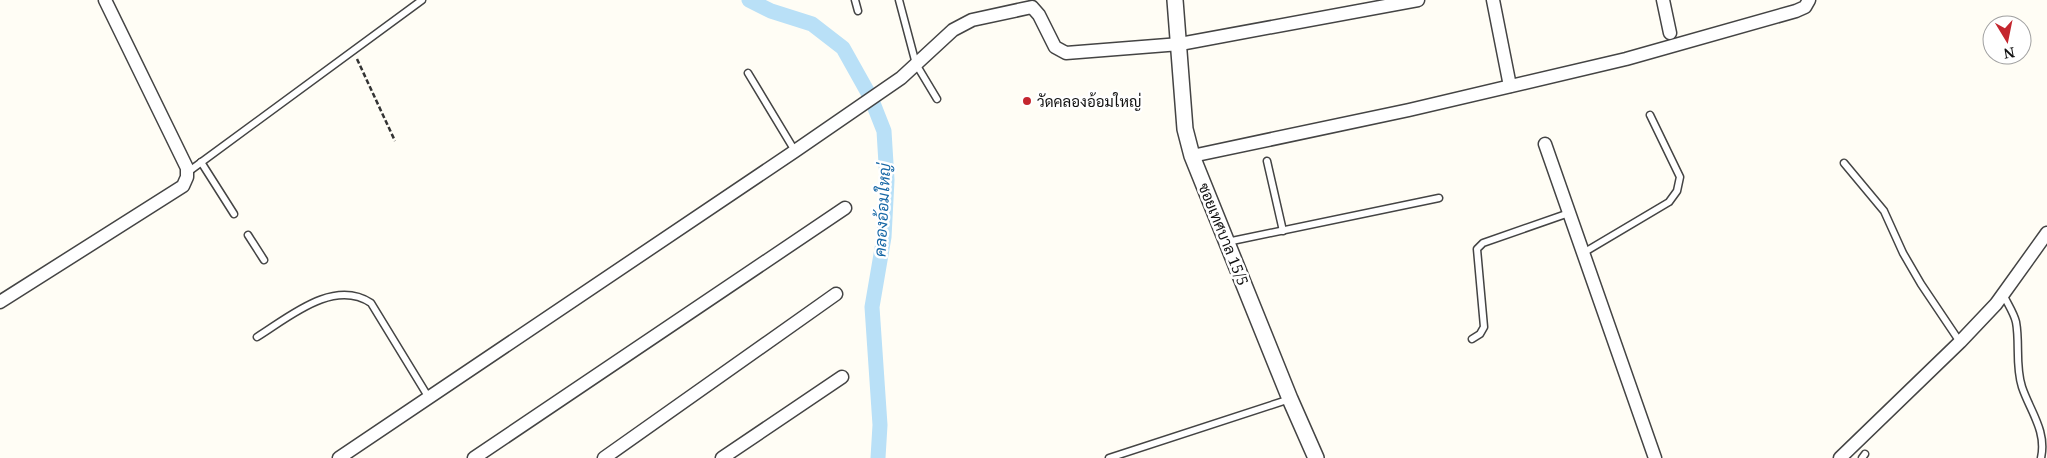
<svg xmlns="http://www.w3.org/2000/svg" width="2047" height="458" font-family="'Noto Serif',Sarabun,serif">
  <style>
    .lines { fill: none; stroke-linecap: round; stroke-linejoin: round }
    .canal { stroke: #b9e0f7; stroke-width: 15 }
    .service-casing { stroke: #444; stroke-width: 9 }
    .minor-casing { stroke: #444; stroke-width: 15 }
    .tertiary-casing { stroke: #444; stroke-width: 18 }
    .path { stroke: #333; stroke-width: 2.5; stroke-dasharray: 5 2.5; stroke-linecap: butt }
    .service { stroke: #fff; stroke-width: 6 }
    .minor { stroke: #fff; stroke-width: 12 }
    .tertiary { stroke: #fff; stroke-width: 15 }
    .poi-dot { fill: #c4262e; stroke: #fff; stroke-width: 2 }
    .labels { text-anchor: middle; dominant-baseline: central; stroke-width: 5; stroke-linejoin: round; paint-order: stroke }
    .poi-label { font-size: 15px; fill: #111; stroke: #fff; text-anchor: start }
    .street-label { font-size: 15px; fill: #111; stroke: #fff }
    .water-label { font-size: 16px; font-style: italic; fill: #1768a6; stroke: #fff }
  </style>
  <rect width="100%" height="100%" fill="#fffdf5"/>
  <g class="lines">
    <path class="canal" d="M749,0L771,11L812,24L843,48L871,98L884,131L887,180L884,237L872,307L880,425L878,458"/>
    <defs>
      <g id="service">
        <path d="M855,0L858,11"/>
        <path d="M899,0L916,64L937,99"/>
        <path d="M748,73L795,151"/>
        <path d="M1267,161L1283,231"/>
        <path d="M201,162L234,214"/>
        <path d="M1844,163L1884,211L1903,253L1921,284L1960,342"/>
        <path d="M188,172L422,0"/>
        <path d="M248,235L264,260"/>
        <path d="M1227,242L1439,198"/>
        <path d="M1583,253L1669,202L1677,191L1680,177L1650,115"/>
        <path d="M2003,294C2007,303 2014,313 2016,322C2020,343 2015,366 2022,387C2030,411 2047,431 2041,458"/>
        <path d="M257,337C288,318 333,278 371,303L429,398"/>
        <path d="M1472,339L1480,334L1484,327L1477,249L1483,243L1569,213"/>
        <path d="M1109,458L1290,399"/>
        <path d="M1862,458L1865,454"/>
      </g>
      <g id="minor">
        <path d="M1493,0L1510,86"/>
        <path d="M1663,0L1670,33"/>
        <path d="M1545,144L1655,458"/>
        <path d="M1192,156L1409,110L1626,59L1796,11L1805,7L1809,0"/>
        <path d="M0,302L183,186L187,177V168L105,0"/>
        <path d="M339,458L795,151L901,78L953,30L972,20L1032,7L1039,15L1055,47L1066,53L1180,44L1418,0"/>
        <path d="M474,458L845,208"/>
        <path d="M604,458L836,294"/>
        <path d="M722,458L842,377"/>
        <path d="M1840,458L1960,342L1996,304L2047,233"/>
      </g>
      <path id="tertiary" d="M1175,0L1185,129L1192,156L1290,399L1316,458"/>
    </defs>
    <use href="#service" class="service-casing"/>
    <use href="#minor" class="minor-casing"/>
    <use href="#tertiary" class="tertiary-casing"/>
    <path class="path" d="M357,59L395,141"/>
    <use href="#service" class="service"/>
    <use href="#minor" class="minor"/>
    <use href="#tertiary" class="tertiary"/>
  </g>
  <circle class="poi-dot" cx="1027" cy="101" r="5"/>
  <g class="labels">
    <g class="poi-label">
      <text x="1037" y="101">วัดคลองอ้อมใหญ่</text>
    </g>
    <g class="street-label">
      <text transform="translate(1224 234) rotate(68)">ซอยเทศบาล 15/5</text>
    </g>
    <g class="water-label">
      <text transform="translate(882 210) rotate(-87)">คลองอ้อมใหญ่</text>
    </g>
  </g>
  <g transform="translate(2007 40) rotate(170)"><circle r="24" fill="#ffffff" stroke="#a0a0a0"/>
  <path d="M0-4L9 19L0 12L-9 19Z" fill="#c4262e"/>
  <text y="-8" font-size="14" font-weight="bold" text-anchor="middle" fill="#111111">N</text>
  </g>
</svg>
